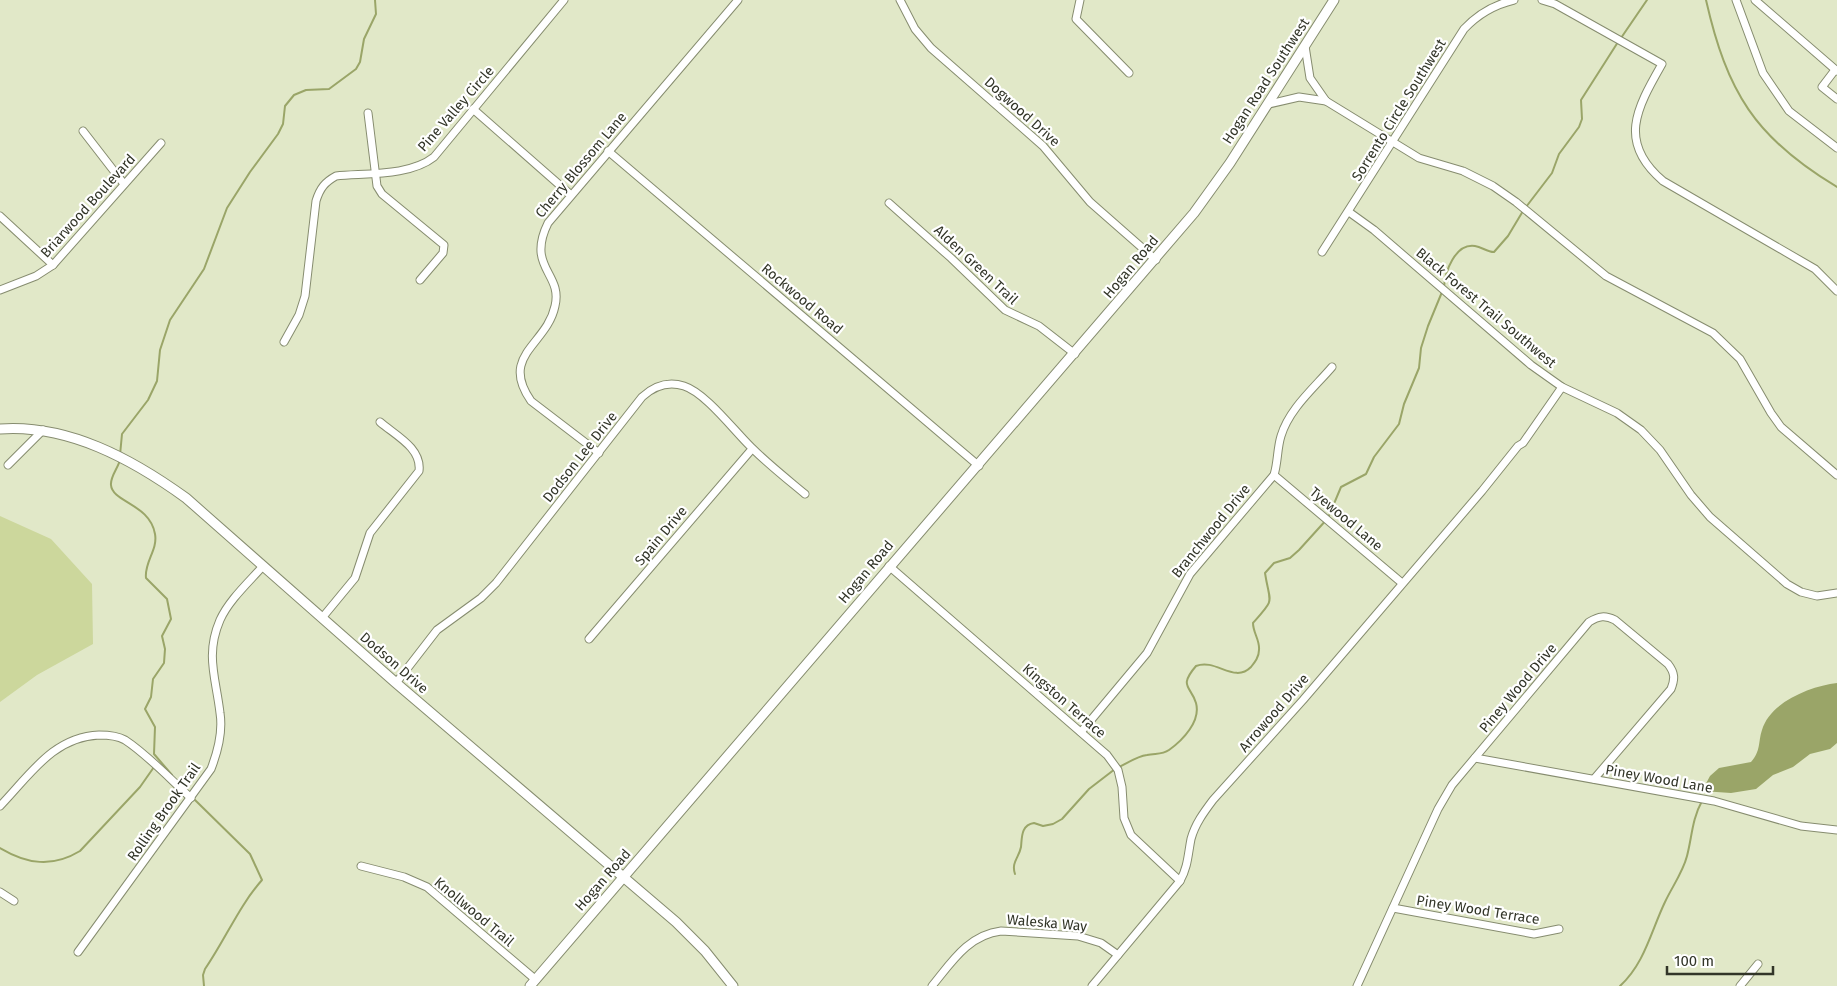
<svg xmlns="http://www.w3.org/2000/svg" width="1837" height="986" font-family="'Fira Sans',sans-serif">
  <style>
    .green { fill: #ccd79c }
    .water { fill: #9aa568 }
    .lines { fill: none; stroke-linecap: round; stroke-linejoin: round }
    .stream { stroke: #9aa568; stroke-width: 2 }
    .minor-casing { stroke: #868c6f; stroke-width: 9 }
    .tertiary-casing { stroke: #868c6f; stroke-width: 11 }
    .minor { stroke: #fff; stroke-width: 7 }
    .tertiary { stroke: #fff; stroke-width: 9 }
    .labels { text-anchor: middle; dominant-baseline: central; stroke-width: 4.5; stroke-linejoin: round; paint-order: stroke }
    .street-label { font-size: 14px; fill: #323528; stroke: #fff }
  </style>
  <rect width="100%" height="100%" fill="#e1e8c8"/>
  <path class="green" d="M0,516L51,539L92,584L93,644L37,675L0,702Z"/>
  <path class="water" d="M1837,683V743L1830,749L1810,754L1793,767L1773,775L1756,789L1731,793L1702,791L1710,776L1719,768L1751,762C1761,751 1758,742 1762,730C1770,702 1811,686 1837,683Z"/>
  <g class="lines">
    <g class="stream">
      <path d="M1706,0C1727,92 1755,138 1837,187"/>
      <path d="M1621,38L1647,0"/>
      <path d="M1526,207L1552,173L1559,154L1579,127L1582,119L1581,100L1618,42"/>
      <path d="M1444,287C1445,272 1455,243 1475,246C1482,247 1487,252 1494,252L1508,236L1523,211"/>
      <path d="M120,455L122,434L148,400L157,381L160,350L170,320L204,269L227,208L250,172L278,134L283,124L285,106L294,95L306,90L329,89L356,69L360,62L364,39L376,14L375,0"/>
      <path d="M120,460C118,468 110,477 111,485C112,502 150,504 155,534C158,550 144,562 146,578L167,599L171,619L162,636L165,649L164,663L153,679L151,697L145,709L155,727L154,754L172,775"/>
      <path d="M1119,767C1127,763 1138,756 1147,755C1155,753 1162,755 1169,750C1183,740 1201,721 1196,703C1191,686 1178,687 1196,666C1216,658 1234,684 1251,667C1255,662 1259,657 1259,650C1260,640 1253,633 1253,623C1276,597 1270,605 1265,573L1274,563L1290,558L1299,550L1328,518L1341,487L1366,474L1374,457L1399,424L1404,404L1419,368L1421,348L1428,326L1442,292"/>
      <path d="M194,799L250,854L262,880C239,906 225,940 205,969L203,975L204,986"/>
      <path d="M0,848C27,864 52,868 80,851L140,787L154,767"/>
      <path d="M1015,874C1011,862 1019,858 1021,847C1022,837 1021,825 1034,823L1043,826L1053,824L1062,819L1089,789L1115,769"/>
      <path d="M1620,986C1645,963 1651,931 1665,902C1672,887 1683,872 1687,856C1692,837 1692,819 1702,801"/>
    </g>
    <defs>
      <g id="minor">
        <path d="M900,0L915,29L931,48L1043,146L1090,202L1156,260"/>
        <path d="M1080,0L1076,19L1129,73"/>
        <path d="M1542,0L1555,4L1662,64C1637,108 1617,142 1663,181L1815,269L1837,291"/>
        <path d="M1736,0L1763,73L1789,111L1837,148"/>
        <path d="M1755,0L1837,71"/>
        <path d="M1305,46L1310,78L1326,101L1419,158L1463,171L1493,186L1516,202L1606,276L1713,333L1740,359L1771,413L1781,427L1837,475"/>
        <path d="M1835,70L1822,87L1837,99"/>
        <path d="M1269,104L1299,97L1326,101"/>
        <path d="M473,109L571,195"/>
        <path d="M368,113L377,186L382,194L444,245L443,253L420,280"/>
        <path d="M83,131L124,184"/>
        <path d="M608,151L979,466"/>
        <path d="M889,203L951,258L1005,310L1039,326L1075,354"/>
        <path d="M1349,212L1374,230L1531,365L1562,387L1617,413L1641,430L1660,450L1691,495L1710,517L1787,584L1801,592L1817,596L1837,593"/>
        <path d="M0,216L53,265"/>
        <path d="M1322,252L1464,29C1478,14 1493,5 1514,0"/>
        <path d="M0,290L36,276L53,265L161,143"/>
        <path d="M284,342L299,315L305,296L316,201C320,188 325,182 336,176C367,173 410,176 434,157L564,0"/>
        <path d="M599,453L531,401C499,355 547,345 555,306C563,273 526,268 548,223L738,0"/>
        <path d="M8,465L43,430"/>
        <path d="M1274,475L1402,583"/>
        <path d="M889,566L1107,755L1118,770L1122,787L1124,818L1131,835L1180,881"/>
        <path d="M322,618L355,578L370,533L419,471C422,448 395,435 380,422"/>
        <path d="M589,639L752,449"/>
        <path d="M396,683L437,630L481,598L496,583L642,397C654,386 668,381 684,386C706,393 735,432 752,448C768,464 787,479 805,494"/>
        <path d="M1081,732L1147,653L1190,574L1274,475C1278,462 1277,449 1281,436C1289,409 1314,388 1332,367"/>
        <path d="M1475,758L1714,801L1801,826L1837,830"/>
        <path d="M0,806C30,775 53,737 99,735C108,735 118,736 125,740C148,755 171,780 191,798"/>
        <path d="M361,866L404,877L427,887L536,980"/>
        <path d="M0,892L14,901"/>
        <path d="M1393,908L1534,934L1559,929"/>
        <path d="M78,952L211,769C218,751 223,732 220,713C216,678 205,655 220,620C229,600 249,582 263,566"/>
        <path d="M932,986C951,963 968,935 1001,931L1078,936L1101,943L1118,955"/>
        <path d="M1092,986L1180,881C1188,867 1188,854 1191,839C1195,824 1204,812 1213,800L1303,700L1482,491L1518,446L1523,443L1562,387"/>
        <path d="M1357,986L1438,809L1452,785L1589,622C1599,616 1605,615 1615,620L1668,664C1675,673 1675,679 1671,689L1594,779"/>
        <path d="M1740,986L1758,964"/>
      </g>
      <g id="tertiary">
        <path d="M0,429C68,424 132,459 186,498L396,683L676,922L705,951L733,986"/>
        <path d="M530,986L1194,213L1230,163L1334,0"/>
      </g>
    </defs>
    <use href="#minor" class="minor-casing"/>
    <use href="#tertiary" class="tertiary-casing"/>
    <use href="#minor" class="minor"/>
    <use href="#tertiary" class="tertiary"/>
  </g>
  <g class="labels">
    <g class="street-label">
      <text transform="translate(1266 81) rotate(-57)">Hogan Road Southwest</text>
      <text transform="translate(456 109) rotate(-49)">Pine Valley Circle</text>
      <text transform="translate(1399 110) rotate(-58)">Sorrento Circle Southwest</text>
      <text transform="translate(1022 112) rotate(42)">Dogwood Drive</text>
      <text transform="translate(581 165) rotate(-50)">Cherry Blossom Lane</text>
      <text transform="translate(88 206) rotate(-48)">Briarwood Boulevard</text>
      <text transform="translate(976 265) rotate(43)">Alden Green Trail</text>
      <text transform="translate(1131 267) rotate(-50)">Hogan Road</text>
      <text transform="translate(802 299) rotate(40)">Rockwood Road</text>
      <text transform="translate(1486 308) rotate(40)">Black Forest Trail Southwest</text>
      <text transform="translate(580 457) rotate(-52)">Dodson Lee Drive</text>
      <text transform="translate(1346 519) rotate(40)">Tyewood Lane</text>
      <text transform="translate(1211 531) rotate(-51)">Branchwood Drive</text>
      <text transform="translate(661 536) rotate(-50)">Spain Drive</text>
      <text transform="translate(866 572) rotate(-50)">Hogan Road</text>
      <text transform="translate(394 663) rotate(41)">Dodson Drive</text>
      <text transform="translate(1518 688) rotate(-50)">Piney Wood Drive</text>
      <text transform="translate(1064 701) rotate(41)">Kingston Terrace</text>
      <text transform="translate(1274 713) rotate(-49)">Arrowood Drive</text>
      <text transform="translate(1659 779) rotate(10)">Piney Wood Lane</text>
      <text transform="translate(164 812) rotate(-55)">Rolling Brook Trail</text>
      <text transform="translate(603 880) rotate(-49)">Hogan Road</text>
      <text transform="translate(1478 910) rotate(9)">Piney Wood Terrace</text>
      <text transform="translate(474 912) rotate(40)">Knollwood Trail</text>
      <text transform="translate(1047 923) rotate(5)">Waleska Way</text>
    </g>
  </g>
  <path d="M1667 966v8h106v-8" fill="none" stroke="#323528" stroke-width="2.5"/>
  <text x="1674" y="966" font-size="15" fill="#323528" stroke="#ffffff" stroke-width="4" paint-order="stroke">100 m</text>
</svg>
